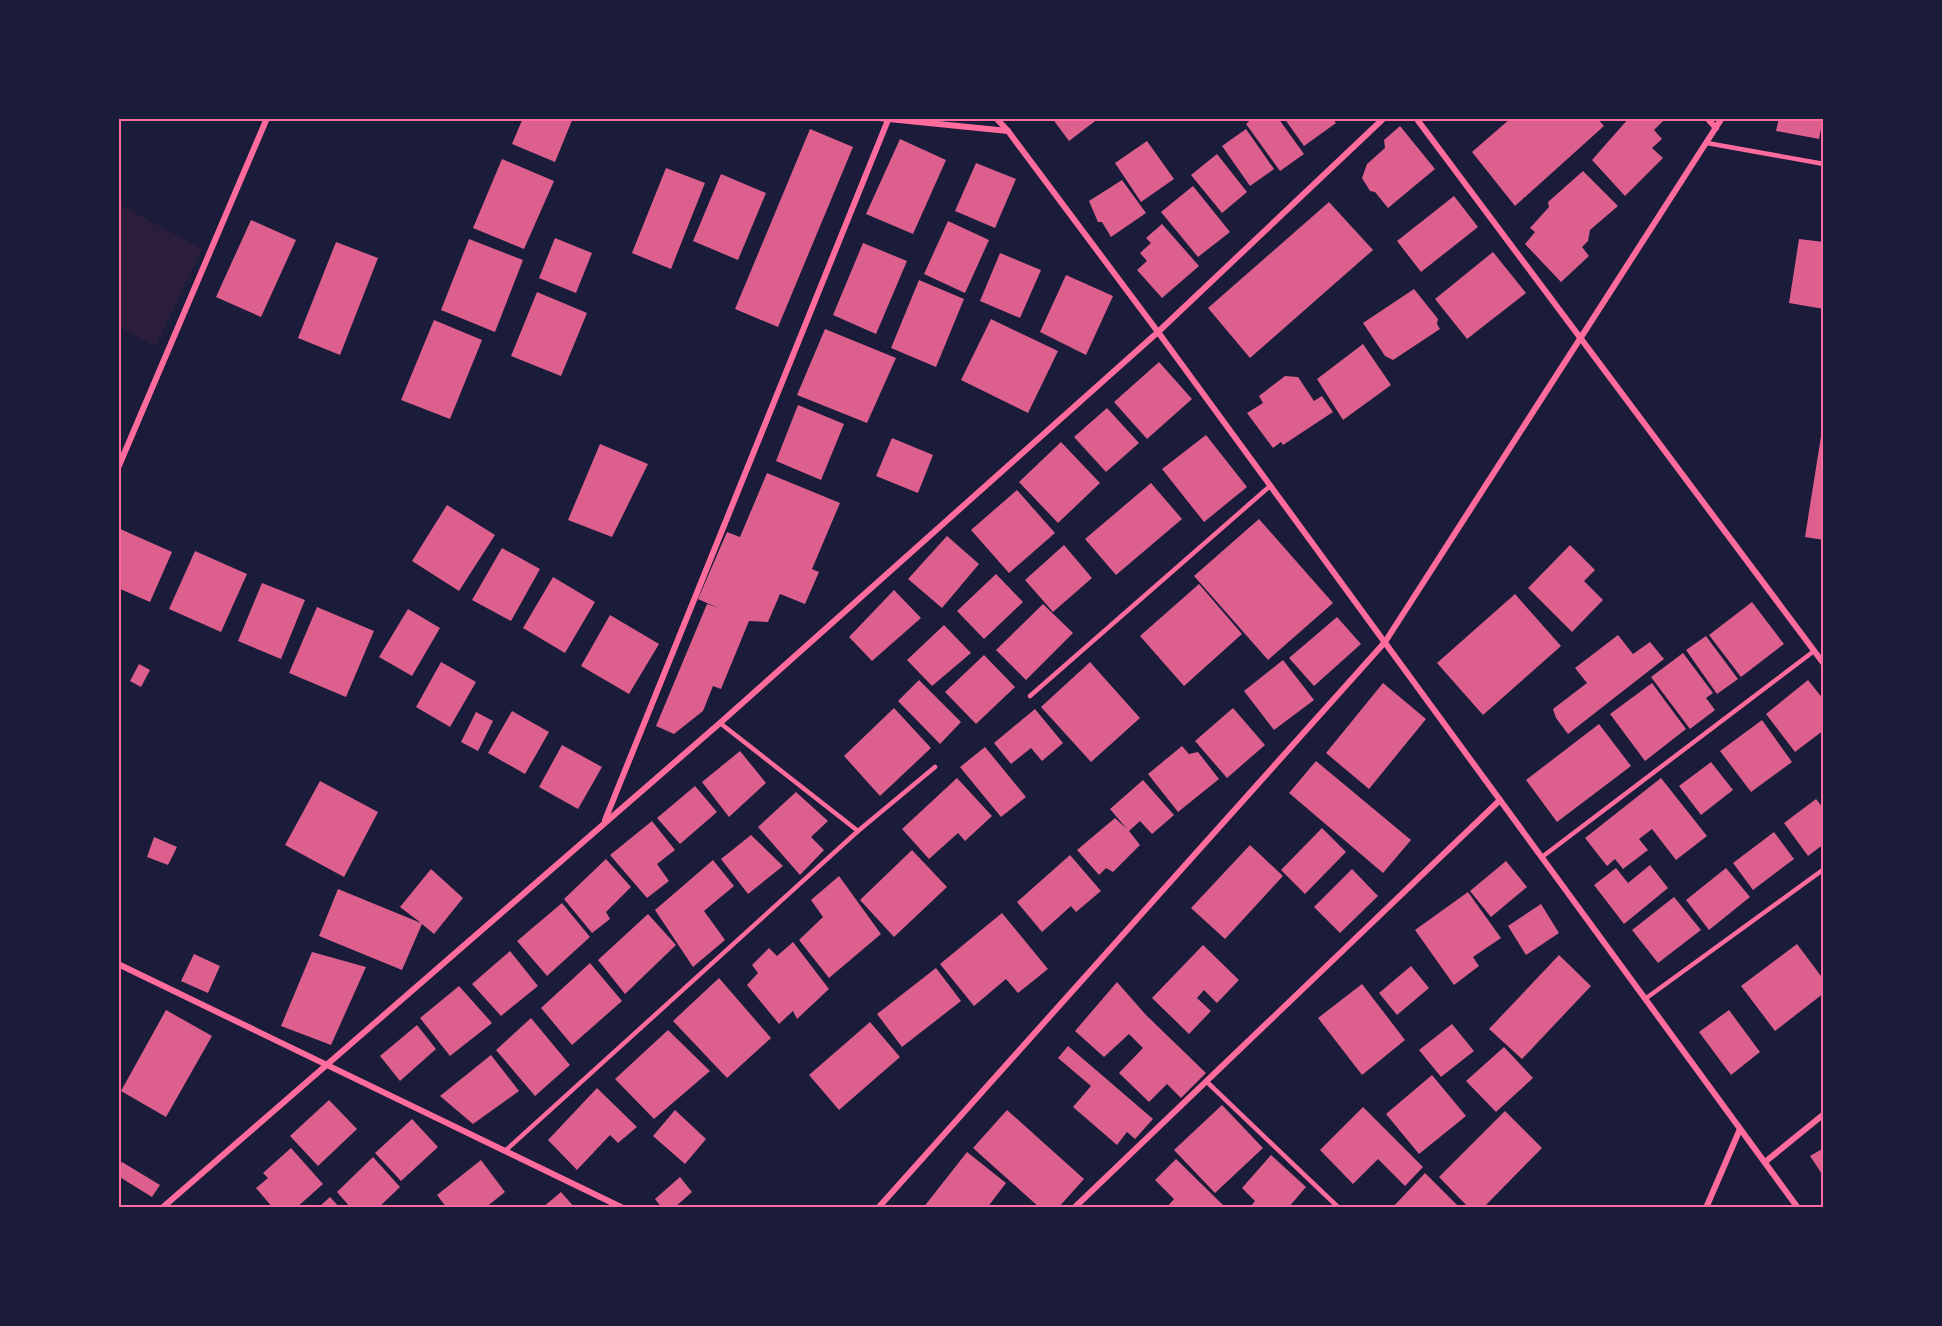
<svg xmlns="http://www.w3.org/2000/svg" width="1942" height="1326" font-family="Poppins,sans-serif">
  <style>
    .green { fill: #2a1e3b }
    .building { fill: #dd5f8e }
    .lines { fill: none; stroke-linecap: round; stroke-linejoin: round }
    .service { stroke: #ff6b9d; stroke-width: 4.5 }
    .minor { stroke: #ff6b9d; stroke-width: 6 }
    .neatline { fill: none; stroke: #ff6b9d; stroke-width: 2 }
  </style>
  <rect width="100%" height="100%" fill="#1b1b3a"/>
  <path class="green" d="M119,204L202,249L155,347L119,326Z"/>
  <g class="building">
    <path d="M523,118H573L555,162L512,144Z"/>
    <path d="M1052,118H1099L1069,141Z"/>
    <path d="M1253,118H1278L1304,154L1280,171L1246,124Z"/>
    <path d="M1284,118H1332L1336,123L1304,146Z"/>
    <path d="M1511,118H1597L1604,126L1515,206L1472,152Z"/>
    <path d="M1629,118H1666L1654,130L1662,139L1652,148L1663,158L1625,196L1592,160Z"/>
    <path d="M1779,118H1823L1819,139L1776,131Z"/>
    <path d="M1400,126L1435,169L1388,208L1375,192L1370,191L1362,178L1367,164L1385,148L1384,140Z"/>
    <path d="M810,129L853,147L778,327L735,309Z"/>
    <path d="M1246,129L1274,169L1250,186L1222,146Z"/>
    <path d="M900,139L946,160L913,234L866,214Z"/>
    <path d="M1147,141L1174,179L1141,202L1115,163Z"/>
    <path d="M1217,154L1247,192L1222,213L1191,175Z"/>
    <path d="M502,159L554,181L524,249L473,228Z"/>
    <path d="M976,163L1016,179L995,228L955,211Z"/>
    <path d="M666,168L705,183L671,269L632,253Z"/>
    <path d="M1583,171L1618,206L1590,230L1588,241L1582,247L1589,256L1561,282L1525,244L1535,232L1530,228L1549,207L1548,202Z"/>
    <path d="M721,174L766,193L738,260L693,241Z"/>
    <path d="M1122,180L1146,213L1111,237L1102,222H1098L1089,201Z"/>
    <path d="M1193,186L1230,232L1198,257L1161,212Z"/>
    <path d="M1454,196L1478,227L1421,272L1397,241Z"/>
    <path d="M1329,202L1373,250L1250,358L1208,308Z"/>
    <path d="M251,220L296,240L261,317L216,297Z"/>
    <path d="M948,221L989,240L965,293L924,274Z"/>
    <path d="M1162,224L1199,266L1162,298L1137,270L1147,261L1140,253L1151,243L1146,238Z"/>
    <path d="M555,238L592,253L576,293L539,278Z"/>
    <path d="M469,239L523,260L495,332L441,310Z"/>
    <path d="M1799,239L1824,242V309L1789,303Z"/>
    <path d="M336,242L378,258L340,355L298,338Z"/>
    <path d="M863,243L907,261L876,334L833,315Z"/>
    <path d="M1493,252L1526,293L1467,339L1435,299Z"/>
    <path d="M1000,253L1041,270L1020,318L980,301Z"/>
    <path d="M1066,275L1113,296L1086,355L1040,332Z"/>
    <path d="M919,280L964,299L936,367L891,348Z"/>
    <path d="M1414,289L1438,319L1437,324L1440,329L1393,360L1385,356L1363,323Z"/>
    <path d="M537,292L587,313L561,376L511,356Z"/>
    <path d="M991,319L1058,351L1028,413L961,380Z"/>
    <path d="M434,320L482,340L450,419L401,400Z"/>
    <path d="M825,329L896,358L867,423L797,395Z"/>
    <path d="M1363,344L1391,385L1343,420L1317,379Z"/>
    <path d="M1159,362L1192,399L1147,439L1114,402Z"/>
    <path d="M1285,376L1298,377L1314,401L1322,396L1333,412L1283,445L1281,442L1273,448L1247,413L1263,403L1259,396Z"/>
    <path d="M798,405L844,424L821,480L776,461Z"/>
    <path d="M1107,408L1139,443L1106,472L1074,437Z"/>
    <path d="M1822,430L1824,431V540L1805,537Z"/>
    <path d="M1206,435L1247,487L1204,522L1162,469Z"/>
    <path d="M892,438L933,455L918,493L876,476Z"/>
    <path d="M1061,442L1100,483L1058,523L1019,482Z"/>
    <path d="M600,444L648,464L612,537L568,520Z"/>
    <path d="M767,473L840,503L812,569L819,572L805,604L780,594L768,622L749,621L721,689L713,686L703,711L674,734L656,726L707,604L718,608L698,599L727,532L740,537Z"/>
    <path d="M1151,483L1182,519L1116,575L1085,539Z"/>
    <path d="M1017,490L1055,533L1009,573L971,530Z"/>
    <path d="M447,505L495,535L459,591L412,561Z"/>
    <path d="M1259,519L1333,603L1268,660L1194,576Z"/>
    <path d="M118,528L172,552L150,602L118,588Z"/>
    <path d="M947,536L979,564L942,608L908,579Z"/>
    <path d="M1064,545L1092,578L1053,612L1025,580Z"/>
    <path d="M1570,545L1595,570L1584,581L1603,600L1572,632L1528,588Z"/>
    <path d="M502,548L540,569L511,621L472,600Z"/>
    <path d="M195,551L247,574L221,632L169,609Z"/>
    <path d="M996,574L1023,602L984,639L957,611Z"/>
    <path d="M553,577L595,602L565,653L523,628Z"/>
    <path d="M262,583L305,600L281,659L238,641Z"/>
    <path d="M1199,584L1242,634L1184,686L1140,636Z"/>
    <path d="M894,590L921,618L872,661L849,637Z"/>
    <path d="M1515,594L1561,646L1483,715L1437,663Z"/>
    <path d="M1752,602L1784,644L1741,677L1709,635Z"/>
    <path d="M1043,604L1073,633L1026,680L996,650Z"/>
    <path d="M317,607L374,631L346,697L289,673Z"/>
    <path d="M408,609L440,628L412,676L379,657Z"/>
    <path d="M610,615L659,644L629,694L581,666Z"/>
    <path d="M1337,617L1361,644L1314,686L1289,658Z"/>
    <path d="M944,625L971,653L932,686L907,660Z"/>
    <path d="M1618,635L1633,654L1650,642L1664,659L1568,734L1556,718L1553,709L1587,683L1575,668Z"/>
    <path d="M1706,636L1738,679L1717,694L1686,650Z"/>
    <path d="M1683,653L1713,693L1706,698L1715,710L1690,729L1651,677Z"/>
    <path d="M984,655L1015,687L976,724L945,692Z"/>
    <path d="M1283,660L1314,700L1274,730L1244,691Z"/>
    <path d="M441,662L476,682L450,727L416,707Z"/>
    <path d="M1090,662L1140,718L1091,762L1041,707Z"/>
    <path d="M139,664L150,670L141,687L130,681Z"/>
    <path d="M919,680L961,722L940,744L898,701Z"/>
    <path d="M1808,680L1824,700V730L1795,752L1766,714Z"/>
    <path d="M1383,683L1426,719L1369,789L1326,753Z"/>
    <path d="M1652,683L1686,729L1645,761L1610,714Z"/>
    <path d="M894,708L931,748L880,796L844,756Z"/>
    <path d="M1233,708L1265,745L1227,778L1195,741Z"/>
    <path d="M1035,709L1063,743L1042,761L1031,748L1011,764L994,743Z"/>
    <path d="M512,711L549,732L525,774L488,753Z"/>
    <path d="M476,712L493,721L478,751L461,742Z"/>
    <path d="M1762,720L1792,762L1751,792L1720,751Z"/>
    <path d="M1599,724L1631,766L1557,822L1526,780Z"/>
    <path d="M562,745L602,767L578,809L539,787Z"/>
    <path d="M1182,746L1189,754L1198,752L1219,779L1178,812L1148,774Z"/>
    <path d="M985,747L1026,797L1001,817L960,767Z"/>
    <path d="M740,751L766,783L729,817L702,782Z"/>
    <path d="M1316,761L1411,840L1383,873L1289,793Z"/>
    <path d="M1711,762L1733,790L1701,815L1679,786Z"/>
    <path d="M957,778L992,816L965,841L958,833L929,859L902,829Z"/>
    <path d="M1661,778L1707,836L1676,860L1652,829L1639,839L1648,850L1623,869L1615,859L1607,866L1585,838Z"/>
    <path d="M1143,780L1174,815L1152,834L1140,821L1129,831L1140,845L1113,872L1106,868L1099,875L1077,850L1115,818L1127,829L1110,809Z"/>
    <path d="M320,781L378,812L344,877L285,845Z"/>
    <path d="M695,786L717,812L680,844L657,818Z"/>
    <path d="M796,792L828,821L811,837L824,850L800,875L758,827Z"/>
    <path d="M1816,799L1824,809V844L1808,856L1784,823Z"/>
    <path d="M652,821L675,850L657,864L669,881L647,898L610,855Z"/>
    <path d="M1322,828L1346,852L1305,894L1281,870Z"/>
    <path d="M1774,832L1794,859L1753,890L1733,863Z"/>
    <path d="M751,835L783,866L748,894L721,859Z"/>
    <path d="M154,837L177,847L168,865L147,857Z"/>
    <path d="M1250,845L1283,876L1225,939L1191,908Z"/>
    <path d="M912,850L947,887L894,937L860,900Z"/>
    <path d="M1070,855L1101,891L1076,912L1071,906L1042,932L1017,902Z"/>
    <path d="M606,859L631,887L606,912L610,919L592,933L564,899Z"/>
    <path d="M713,860L734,886L704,911L725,940L693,967L655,910Z"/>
    <path d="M1506,861L1527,887L1491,917L1470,891Z"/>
    <path d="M1650,865L1668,888L1624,924L1594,885L1616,868L1628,883Z"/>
    <path d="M1726,868L1750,897L1709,930L1686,900Z"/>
    <path d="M431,869L463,898L434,934L422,924L402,970L319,936L338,889L421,923L400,907Z"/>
    <path d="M1352,869L1378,896L1340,933L1314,907Z"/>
    <path d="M839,876L881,934L829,978L799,940L823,917L811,900Z"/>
    <path d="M1468,892L1501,938L1473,957L1479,966L1454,985L1415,930Z"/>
    <path d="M1674,897L1701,930L1658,963L1632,930Z"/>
    <path d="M562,903L590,937L547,976L517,941Z"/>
    <path d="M1541,904L1559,933L1526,955L1508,926Z"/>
    <path d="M1002,913L1048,969L1018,993L1006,979L974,1006L940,964Z"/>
    <path d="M648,914L676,945L625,994L598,960Z"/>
    <path d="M793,942L829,989L797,1019L793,1011L779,1024L747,985L758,973L752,965L769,948L777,956Z"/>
    <path d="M1797,944L1824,980V993L1775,1031L1741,986Z"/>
    <path d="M1203,945L1239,980L1217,1003L1204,990L1197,998L1211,1011L1189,1034L1152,998Z"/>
    <path d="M510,951L538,986L501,1016L472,984Z"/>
    <path d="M312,952L366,967L331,1045L281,1026Z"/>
    <path d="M194,954L220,966L208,993L181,981Z"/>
    <path d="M1559,955L1591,986L1522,1059L1489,1029Z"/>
    <path d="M590,963L622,1001L572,1045L541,1008Z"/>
    <path d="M1411,966L1429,988L1397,1015L1379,993Z"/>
    <path d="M936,968L961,1001L902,1047L877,1014Z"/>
    <path d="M719,978L771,1038L727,1078L673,1021Z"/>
    <path d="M1117,982L1146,1015L1206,1073L1181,1098L1167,1084L1149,1102L1119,1073L1143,1048L1129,1034L1104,1057L1075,1031Z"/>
    <path d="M1362,984L1405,1040L1362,1075L1318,1018Z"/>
    <path d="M459,986L492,1023L450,1056L420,1018Z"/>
    <path d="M166,1010L212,1036L166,1117L121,1091Z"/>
    <path d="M1729,1010L1760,1052L1731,1075L1699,1032Z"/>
    <path d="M531,1018L570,1065L535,1096L496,1050Z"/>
    <path d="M870,1022L900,1057L839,1110L809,1075Z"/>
    <path d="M1452,1024L1474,1051L1441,1077L1419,1050Z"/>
    <path d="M417,1025L436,1049L400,1081L380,1056Z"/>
    <path d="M668,1030L710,1071L654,1119L615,1079Z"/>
    <path d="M1068,1046L1153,1119L1135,1139L1127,1132L1117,1145L1073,1107L1091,1086L1058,1058Z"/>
    <path d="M1504,1047L1533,1078L1496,1112L1466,1081Z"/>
    <path d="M491,1055L519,1091L473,1124L440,1096Z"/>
    <path d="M1432,1075L1466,1116L1419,1154L1386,1114Z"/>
    <path d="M597,1088L637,1127L618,1143L610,1135L577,1170L548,1140Z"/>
    <path d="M329,1100L357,1129L318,1166L290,1136Z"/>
    <path d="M1222,1105L1263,1148L1215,1193L1174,1150Z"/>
    <path d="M1363,1107L1423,1167L1405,1186L1378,1159L1353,1184L1320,1150Z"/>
    <path d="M675,1110L706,1139L685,1164L653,1136Z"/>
    <path d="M1007,1110L1084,1179L1058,1208H1040L973,1148Z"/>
    <path d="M1505,1111L1542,1148L1483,1208H1469L1439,1177Z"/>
    <path d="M412,1119L438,1147L401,1181L375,1153Z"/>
    <path d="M291,1148L323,1184L296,1208H273L256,1188L268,1178L263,1173Z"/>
    <path d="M1824,1148V1177L1810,1156Z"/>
    <path d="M967,1152L1006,1183L987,1208H923Z"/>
    <path d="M1271,1155L1306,1187L1288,1208H1249L1255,1201L1242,1188Z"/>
    <path d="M373,1157L400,1187L378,1208H351L337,1192Z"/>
    <path d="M1176,1159L1224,1206L1223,1208H1166L1174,1199L1155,1180Z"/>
    <path d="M481,1160L505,1192L485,1208H447L437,1195Z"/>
    <path d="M122,1162L160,1185L152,1197L118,1176V1167Z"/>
    <path d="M1425,1173L1460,1208H1392Z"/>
    <path d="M680,1177L692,1192L674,1208H662L655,1199Z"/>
    <path d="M561,1192L575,1208H542Z"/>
    <path d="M330,1197L340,1208H318Z"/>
  </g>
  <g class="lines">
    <g class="service">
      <path d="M1707,143L1824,164"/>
      <path d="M1030,696L1270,486"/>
      <path d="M720,723L858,831"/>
      <path d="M1542,857L1814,651"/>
      <path d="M1645,999L1824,869"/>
      <path d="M1206,1081L1339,1208"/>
      <path d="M505,1151L858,831L935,767"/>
    </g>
    <g class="minor">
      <path d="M879,118L1008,131"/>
      <path d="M996,118L1008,131L1158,332L1798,1208"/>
      <path d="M1416,118L1824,664"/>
      <path d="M1707,118L1716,128"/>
      <path d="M118,468L267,118"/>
      <path d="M605,820L888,120"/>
      <path d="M118,964L623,1208"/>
      <path d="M1765,1162L1824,1114"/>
      <path d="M162,1208L720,723L1158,332L1384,118"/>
      <path d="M878,1208L1385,642L1722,118"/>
      <path d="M1074,1208L1500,800"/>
      <path d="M1706,1208L1740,1129"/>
    </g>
  </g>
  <rect width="1942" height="1326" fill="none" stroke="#1b1b3a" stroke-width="240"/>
  <rect x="120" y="120" width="1702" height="1086" class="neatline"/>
</svg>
